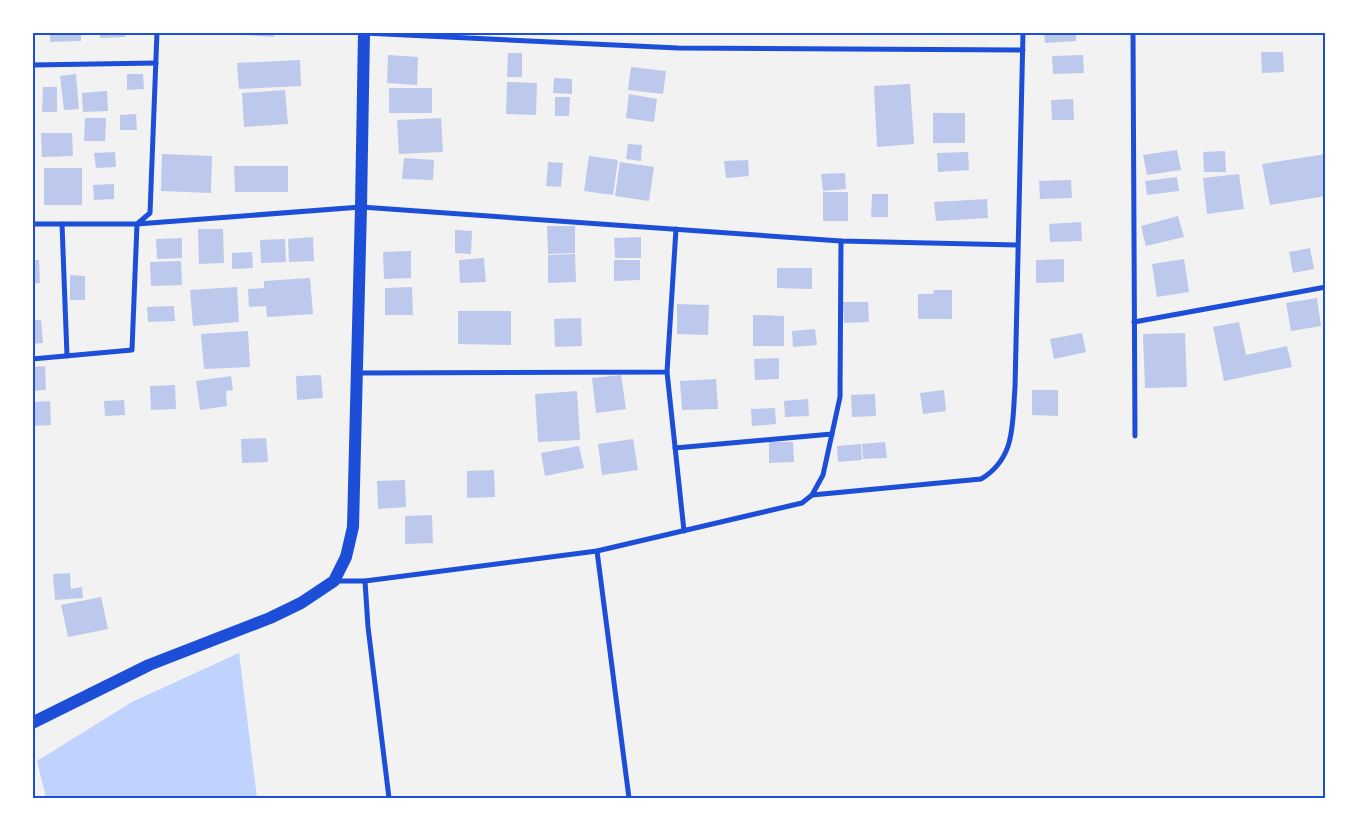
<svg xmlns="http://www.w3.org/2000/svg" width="1358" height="831" font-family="'Alegreya Sans',sans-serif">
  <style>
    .water { fill: #bfd3fe }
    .building { fill: #bdc9ec }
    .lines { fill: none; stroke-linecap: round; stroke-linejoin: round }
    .minor { stroke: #1d4ed8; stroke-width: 5 }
    .primary { stroke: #1d4ed8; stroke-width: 12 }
    .neatline { fill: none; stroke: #1d4ed8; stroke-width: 2 }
  </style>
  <rect width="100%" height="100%" fill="#f2f2f2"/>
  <path class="water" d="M239,653L257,798H46L37,761L132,702Z"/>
  <g class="building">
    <path d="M50,32H81V41L50,42Z"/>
    <path d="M100,32H125V37L100,38Z"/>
    <path d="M244,32H274V37L244,35Z"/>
    <path d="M1044,32H1076V41L1045,43Z"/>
    <path d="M1261,52H1283L1284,72L1262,73Z"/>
    <path d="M508,53H522V77H507Z"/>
    <path d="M388,55L418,57L417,85L387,83Z"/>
    <path d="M1083,55L1084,73L1053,74L1052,56Z"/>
    <path d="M300,60L301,86L239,89L237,63Z"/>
    <path d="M631,67L666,71L663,94L628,90Z"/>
    <path d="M76,74L79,109L64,110L60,76Z"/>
    <path d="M127,74H143L144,89L127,90Z"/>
    <path d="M554,78L572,79V94L553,93Z"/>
    <path d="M507,82L537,83L536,115L506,114Z"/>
    <path d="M910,84L914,144L877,147L874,86Z"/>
    <path d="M43,87H57V112H42Z"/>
    <rect x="389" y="88" width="43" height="25"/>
    <path d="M285,90L288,124L244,127L242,93Z"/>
    <path d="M107,91L108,111L83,112L82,93Z"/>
    <path d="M629,94L657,99L654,122L626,118Z"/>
    <path d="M555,97H570L569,116H555Z"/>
    <path d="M1073,99L1074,120H1052L1051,100Z"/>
    <rect x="933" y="113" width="32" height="30"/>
    <path d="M136,114L137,130H120V115Z"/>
    <path d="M85,118H106L105,141H84Z"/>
    <path d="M441,118L443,152L399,154L397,120Z"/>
    <path d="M41,133H72L73,156L42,157Z"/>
    <path d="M628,144L642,145L641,161L626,159Z"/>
    <path d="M1177,150L1181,170L1147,175L1143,155Z"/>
    <path d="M1225,151L1226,172H1204L1203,152Z"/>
    <path d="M115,152L116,167L96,168L94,153Z"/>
    <path d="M968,152L969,170L938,172L937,153Z"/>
    <path d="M162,154L212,156L211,193L161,191Z"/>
    <path d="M1326,154V196L1270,205L1262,164Z"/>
    <path d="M589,156L618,160L613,195L584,191Z"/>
    <path d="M404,158L434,160L433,180L402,179Z"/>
    <path d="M748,160L749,176L726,178L724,161Z"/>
    <path d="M548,162L563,163L561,187L546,186Z"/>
    <path d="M620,162L654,167L649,201L615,196Z"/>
    <path d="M234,166H288V192H235Z"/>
    <rect x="44" y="168" width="38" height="37"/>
    <path d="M845,173L846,189L823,191L821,174Z"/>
    <path d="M1239,174L1244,209L1207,214L1203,178Z"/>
    <path d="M1177,177L1179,191L1147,195L1145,181Z"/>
    <path d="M1071,180L1072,198L1040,199L1039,181Z"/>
    <path d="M114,184V199L94,200L93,185Z"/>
    <rect x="823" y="192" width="25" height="29"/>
    <path d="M872,194H888V217H871Z"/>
    <path d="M987,199L988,218L936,221L934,202Z"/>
    <path d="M1178,216L1184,237L1146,246L1141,226Z"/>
    <path d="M1081,222L1082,241L1050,242L1049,224Z"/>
    <path d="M547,226H575V253L548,254Z"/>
    <path d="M198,229H223L224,263L199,264Z"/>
    <path d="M455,230L472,231L471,254L455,253Z"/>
    <path d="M313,237L314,261L289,262L288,239Z"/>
    <path d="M641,237V258H615L614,238Z"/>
    <path d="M182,238V258L157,259L156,239Z"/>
    <path d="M285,239L286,262L261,263L260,240Z"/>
    <path d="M1310,248L1314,269L1293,273L1289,252Z"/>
    <path d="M411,251V278L384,279L383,252Z"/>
    <path d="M252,252L253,268L232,269V253Z"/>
    <path d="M575,254L576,282L548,283V255Z"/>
    <path d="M484,258L486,282L460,283L459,260Z"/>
    <path d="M1064,259V282L1036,283V260Z"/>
    <path d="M1184,259L1189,292L1157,297L1152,264Z"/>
    <path d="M32,260H39L40,283L32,284Z"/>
    <path d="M614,260H640V280L614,281Z"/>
    <path d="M181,261L182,285L151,286L150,262Z"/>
    <path d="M777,268H812V289L777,288Z"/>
    <path d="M70,275L85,276V300H70Z"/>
    <path d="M310,278L313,314L267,317L266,306L249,307L248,289L264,288V281Z"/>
    <path d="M237,287L239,322L193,326L190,290Z"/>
    <path d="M412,287L413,315H385V288Z"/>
    <path d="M934,290H952V319H918V294H933Z"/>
    <path d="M1317,298L1321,326L1291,331L1286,303Z"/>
    <path d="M843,302H868L869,322L844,323Z"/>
    <path d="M677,304L709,305L708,335L677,334Z"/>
    <path d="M174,306L175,321L148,322L147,307Z"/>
    <path d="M458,311H511V345L458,344Z"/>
    <path d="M753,315L784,316V346H753Z"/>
    <path d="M581,318L582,346L555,347L554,319Z"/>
    <path d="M32,320H41L43,343L32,344Z"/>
    <path d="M1239,322L1246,355L1287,346L1292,367L1224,381L1213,327Z"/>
    <path d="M815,329L817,345L793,347L792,331Z"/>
    <path d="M248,331L250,367L204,369L201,334Z"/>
    <path d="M1082,333L1086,352L1054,359L1050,339Z"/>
    <path d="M1185,333L1187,387L1145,388L1143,334Z"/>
    <path d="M779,358V379L755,380L754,359Z"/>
    <path d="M45,366L46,390L32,391V367Z"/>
    <path d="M321,375L323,398L297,400L296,376Z"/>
    <path d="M621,375L626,409L596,413L592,378Z"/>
    <path d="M231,376L233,390L226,391L227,406L200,410L196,381Z"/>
    <path d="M716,379L718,409L682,410L680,381Z"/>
    <path d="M175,385L176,409L151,410L150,386Z"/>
    <path d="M944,390L946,411L923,414L920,393Z"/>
    <path d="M1032,390H1058V416L1032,415Z"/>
    <path d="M577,391L580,440L538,442L535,394Z"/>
    <path d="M875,394L876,416L852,417L851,395Z"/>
    <path d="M808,399L809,416L785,417L784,401Z"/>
    <path d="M124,400L125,415L105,416L104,401Z"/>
    <path d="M50,401L51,425L32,426V402Z"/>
    <path d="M775,408L776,424L752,426L751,409Z"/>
    <path d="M266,438L268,462L242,463L241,439Z"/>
    <path d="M633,439L638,470L602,475L598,444Z"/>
    <path d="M769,442H793L794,462L769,463Z"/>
    <path d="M885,442L887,458L863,459L862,444Z"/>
    <path d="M861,444L862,460L838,462L837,446Z"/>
    <path d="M579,446L584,468L545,476L541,453Z"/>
    <path d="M494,470L495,497L467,498V471Z"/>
    <path d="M405,480L406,507L378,509L377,481Z"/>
    <path d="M432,515L433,543L405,544V516Z"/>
    <path d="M70,573L71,589L82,587L83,598L55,600L53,574Z"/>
    <path d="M101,597L108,629L68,637L61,605Z"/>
  </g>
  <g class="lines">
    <g class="minor">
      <path d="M157,32L150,213L137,224L361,207L841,241L1017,245"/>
      <path d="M1133,32L1135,436"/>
      <path d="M364,33L678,48L1023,50"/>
      <path d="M32,65L156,63"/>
      <path d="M32,224H137L132,350L32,359"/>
      <path d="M62,224L67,356"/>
      <path d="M1134,322L1326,287"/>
      <path d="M667,372L684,531"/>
      <path d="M357,373L667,372L676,229"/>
      <path d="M675,448L832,434"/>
      <path d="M812,495L981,479C1016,458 1012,424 1015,388L1023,32"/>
      <path d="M597,551L629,798"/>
      <path d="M334,581H365L597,551L802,503L812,495L823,475L840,397L841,241"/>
      <path d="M365,581L368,627L389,798"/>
    </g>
    <path class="primary" d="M32,723L149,665L270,618L301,603L334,581L346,557L353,527L361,207L364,32"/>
  </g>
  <rect width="1358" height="831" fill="none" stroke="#ffffff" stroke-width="68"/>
  <rect x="34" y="34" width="1290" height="763" class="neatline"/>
</svg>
